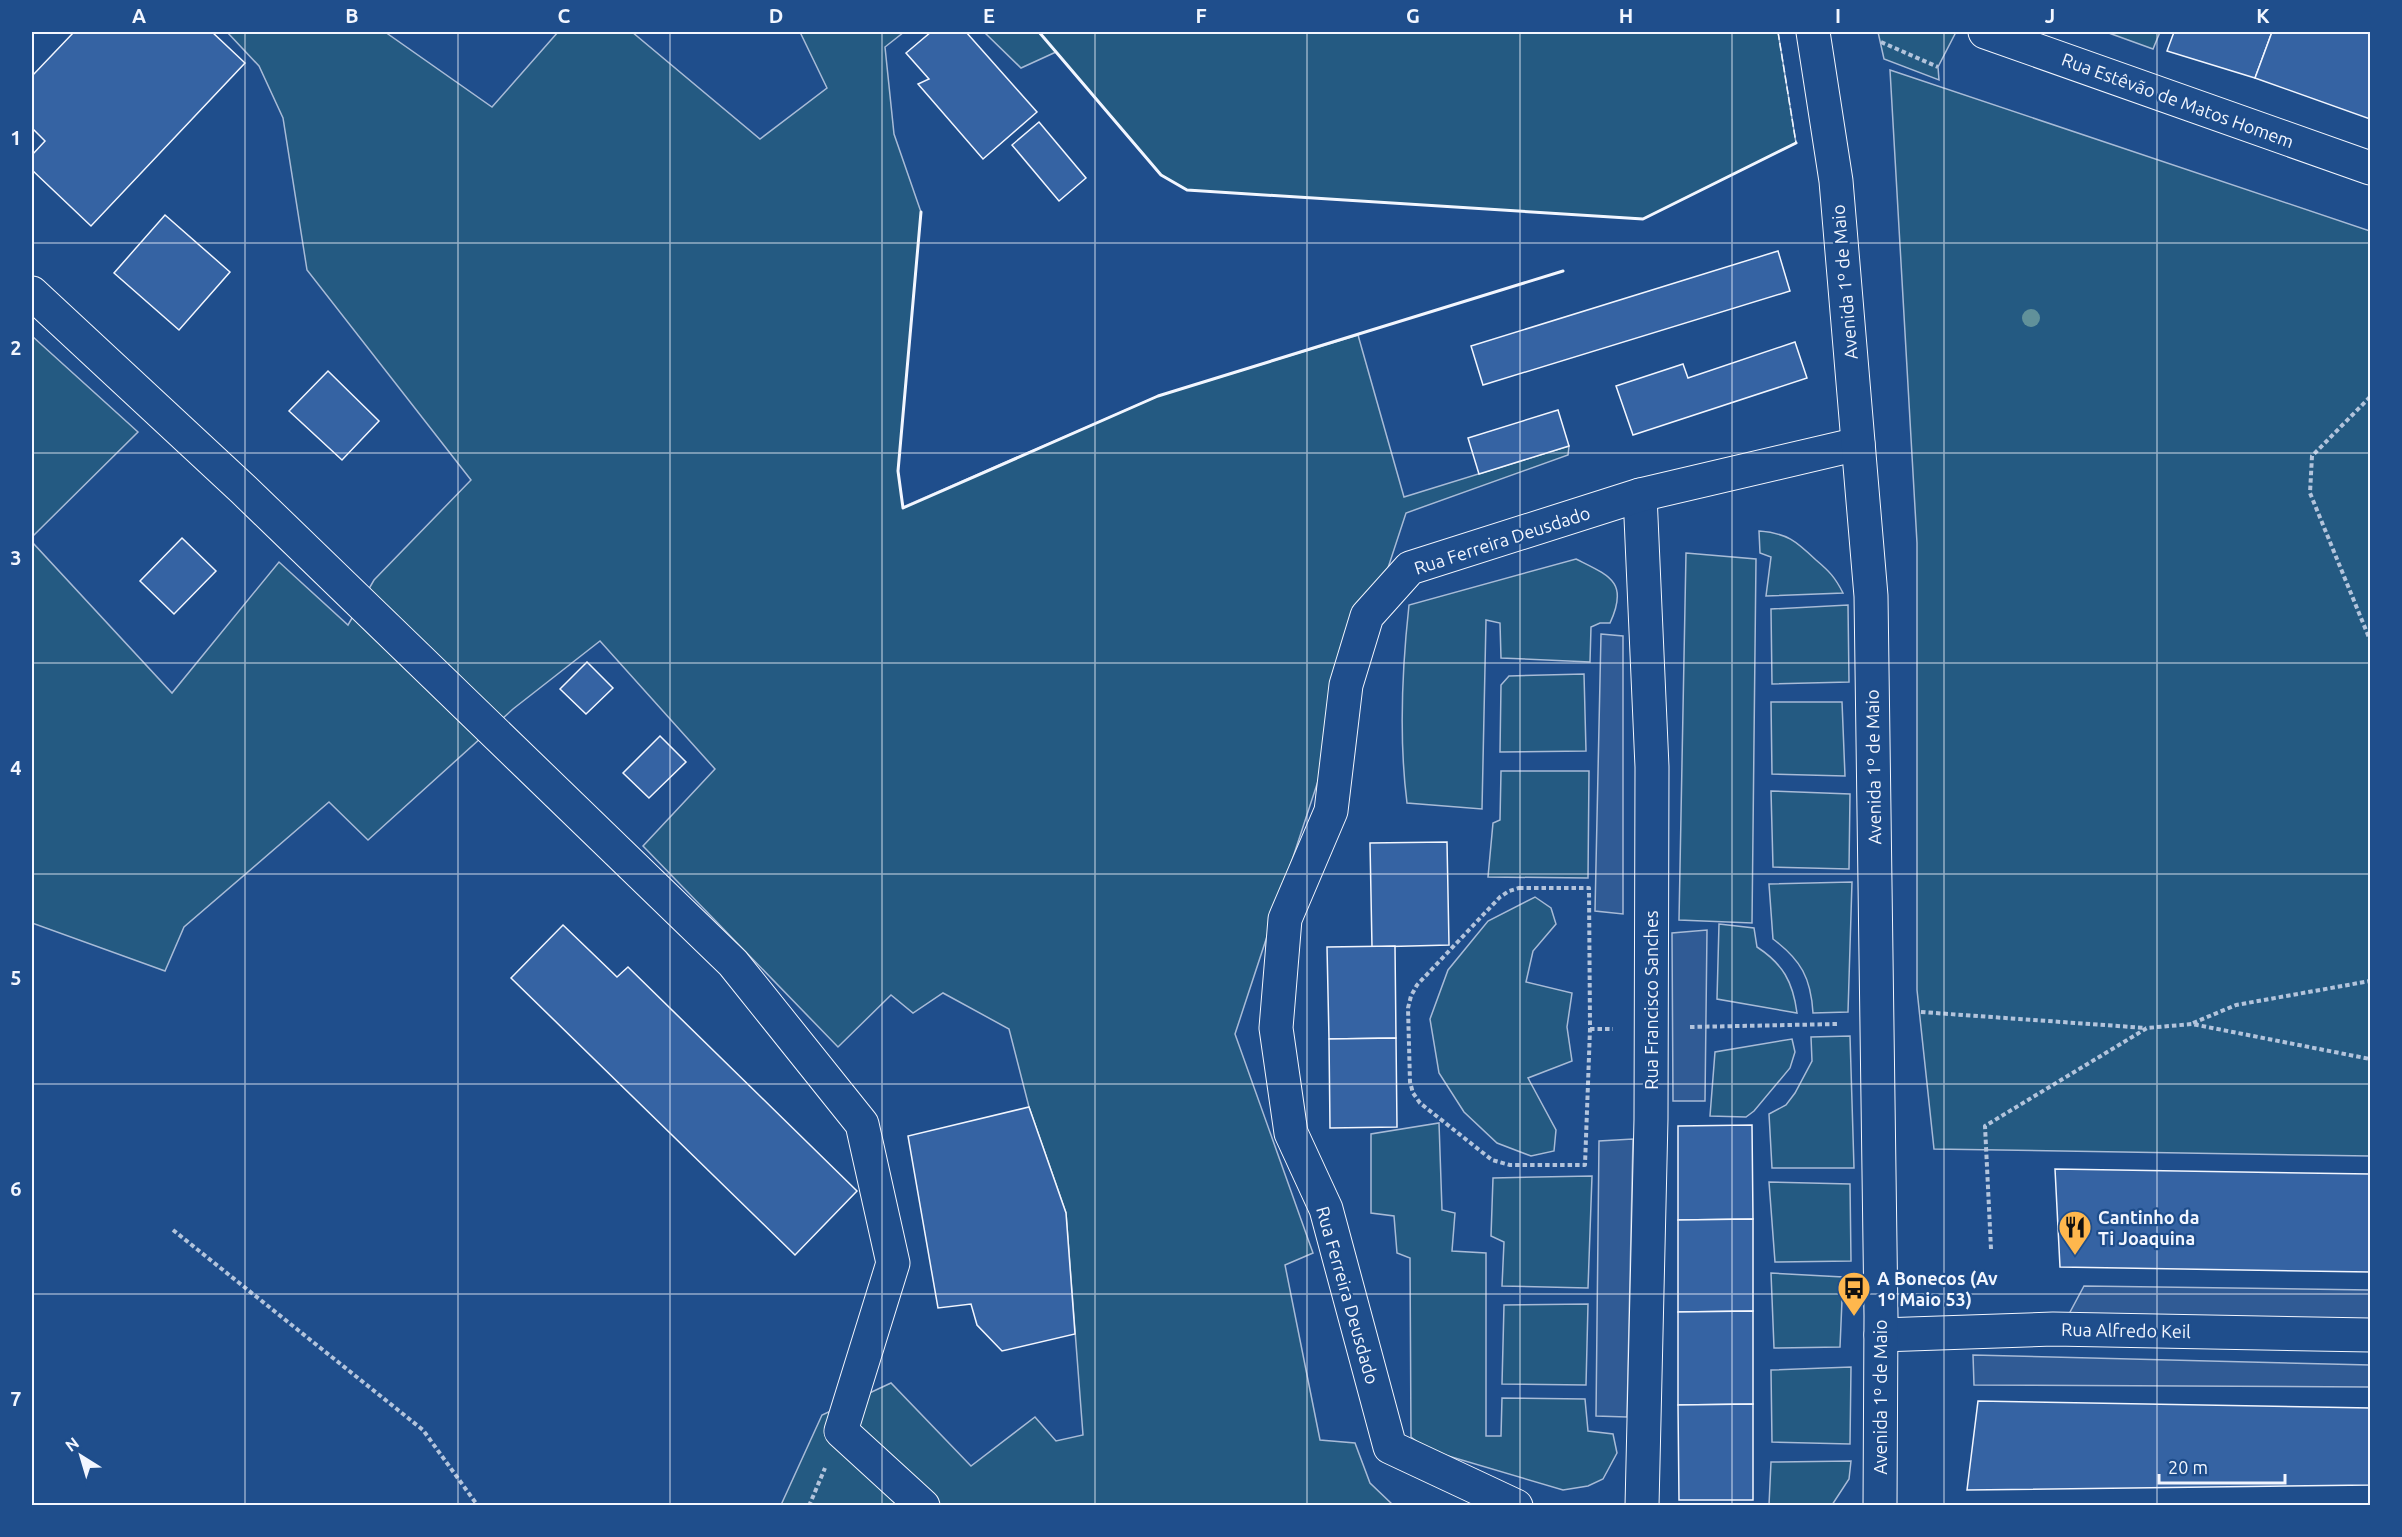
<svg xmlns="http://www.w3.org/2000/svg" width="2402" height="1537" font-family="Ubuntu,sans-serif">
  <style>
    .green { fill: #245a82; stroke: #a8bbd7; stroke-width: 1.5 }
    .parking { fill: #305b95; stroke: #a8bbd7; stroke-width: 1.5 }
    .building { fill: #3563a3; stroke: #f2f6ff; stroke-width: 1.5 }
    .lines { fill: none; stroke-linecap: round; stroke-linejoin: round }
    .minor-casing { stroke: #f2f6ff; stroke-width: 35 }
    .tertiary-casing { stroke: #f2f6ff; stroke-width: 35 }
    .path { stroke: #b3c4dc; stroke-width: 4; stroke-dasharray: 4.5 3; stroke-linecap: butt }
    .minor { stroke: #1f4e8c; stroke-width: 33 }
    .tertiary { stroke: #1f4e8c; stroke-width: 33 }
    .fence { stroke: #f2f6ff; stroke-width: 1.5; stroke-dasharray: 8 3; stroke-linecap: butt }
    .wall { stroke: #f2f6ff; stroke-width: 3 }
    .tree { fill: #61919a }
    .grid { fill: none; stroke: #f2f6ff; stroke-width: 1.5; stroke-opacity: 0.55 }
    .labels { text-anchor: middle; dominant-baseline: central; stroke-width: 4.5; stroke-linejoin: round; paint-order: stroke }
    .street-label { font-size: 18px; fill: #f2f6ff; stroke: #1f4e8c }
    .poi-label { font-size: 18px; font-weight: bold; fill: #f2f6ff; stroke: #1f4e8c; text-anchor: start }
    .neatline { fill: none; stroke: #f2f6ff; stroke-width: 2 }
    .grid-label { font-size: 20px; text-anchor: middle; font-weight: bold; fill: #f2f6ff }
  </style>
  <rect width="100%" height="100%" fill="#1f4e8c"/>
  <g class="green">
    <path d="M227,32H385L492,107L558,32H632L760,139L827,88L800,32H904L885,47L894,134L921,212L898,471L903,507L1158,396L1358,335L1404,497L1569,446L1568,455L1406,513L1235,1034L1313,1253L1285,1265L1320,1440L1355,1443L1370,1483L1393,1505H781L822,1415L891,1383L971,1466L1035,1417L1056,1441L1083,1435L1066,1213L1029,1107L1009,1029L943,993L913,1013L891,995L838,1047L643,846L715,769L600,641L513,709L368,840L329,802L184,927L165,971L32,923V542L172,693L279,562L348,625L374,580L471,480L307,270L283,118L259,66Z"/>
    <path d="M984,32H1778L1796,143L1643,219L1187,190L1161,175L1056,52L1021,68Z"/>
    <path d="M1878,32H1956L1938,67L1939,80L1884,59Z"/>
    <path d="M2106,32H2160L2153,49Z"/>
    <path d="M1890,70L2370,231V1156L1934,1149L1917,990V543Z"/>
    <path d="M32,336L138,432L32,537Z"/>
    <path d="M1759,531C1787,533 1796,541 1816,560C1829,571 1835,577 1843,593L1766,596L1771,557L1760,553Z"/>
    <path d="M1686,553L1756,559L1752,923L1679,920Z"/>
    <path d="M1576,559C1610,576 1629,582 1610,623H1600L1591,627L1590,662L1501,658L1500,623L1486,620L1482,809L1407,803C1399,740 1402,669 1409,605Z"/>
    <path d="M1848,605L1849,682L1772,684L1771,609Z"/>
    <path d="M1584,674L1586,751L1500,752L1501,685L1509,676Z"/>
    <path d="M1771,702H1842L1845,776L1772,774Z"/>
    <path d="M1501,771H1589L1588,878L1488,877L1493,823L1500,820Z"/>
    <path d="M1771,791L1850,794L1849,869L1773,867Z"/>
    <path d="M1852,882L1848,1012L1813,1013C1811,978 1801,960 1773,939L1769,884Z"/>
    <path d="M1535,897L1551,908L1556,924L1533,951L1526,982L1572,993L1567,1027L1572,1061L1528,1078L1556,1130L1554,1151L1531,1156L1497,1143L1464,1112L1439,1073L1430,1019L1448,970L1488,921Z"/>
    <path d="M1719,924L1754,928L1757,947C1783,964 1793,982 1797,1013L1717,999Z"/>
    <path d="M1850,1036L1854,1168H1772L1769,1114L1786,1105L1795,1093L1812,1061L1811,1037Z"/>
    <path d="M1792,1039L1795,1052L1790,1068L1754,1111L1746,1117L1710,1116L1715,1052Z"/>
    <path d="M1439,1123L1442,1210L1455,1213L1452,1251L1486,1253V1436H1501L1502,1398L1585,1399L1588,1431L1613,1434L1617,1453L1603,1479L1588,1486L1563,1490L1428,1450L1411,1437L1410,1258L1397,1253L1394,1216L1371,1213V1134Z"/>
    <path d="M1592,1176L1588,1288L1502,1286L1504,1242L1491,1236L1493,1178Z"/>
    <path d="M1769,1182L1850,1184L1851,1261L1775,1262Z"/>
    <path d="M1771,1273L1843,1277L1840,1347L1774,1348Z"/>
    <path d="M1588,1304L1586,1385L1502,1384L1504,1305Z"/>
    <path d="M1851,1367L1850,1444L1772,1442L1771,1370Z"/>
    <path d="M1851,1461L1849,1479L1832,1505H1769L1771,1462Z"/>
  </g>
  <g class="parking">
    <path d="M1601,634L1623,636V914L1595,911Z"/>
    <path d="M1707,930L1705,1101H1673L1672,933Z"/>
    <path d="M1633,1139L1627,1417L1596,1416L1599,1141Z"/>
    <path d="M2084,1286L2370,1290V1319L2069,1314Z"/>
    <path d="M1973,1355L2370,1365V1387L1974,1385Z"/>
  </g>
  <g class="building">
    <path d="M74,32H212L245,63L91,226L32,170V155L45,141L32,128V76Z"/>
    <path d="M931,32H966L1037,112L983,159L918,84L929,79L906,53Z"/>
    <path d="M2174,32H2272L2255,78L2167,51Z"/>
    <path d="M2272,32H2370V119L2255,78Z"/>
    <path d="M1039,122L1086,178L1059,201L1012,145Z"/>
    <path d="M165,215L230,272L179,330L114,273Z"/>
    <path d="M1778,251L1790,291L1483,385L1471,346Z"/>
    <path d="M1795,342L1807,378L1633,435L1616,386L1683,364L1688,378Z"/>
    <path d="M328,371L379,421L342,460L289,411Z"/>
    <path d="M1558,410L1569,446L1479,474L1468,438Z"/>
    <path d="M182,538L216,571L174,614L140,581Z"/>
    <path d="M587,662L613,688L586,714L560,689Z"/>
    <path d="M660,736L686,762L649,798L623,773Z"/>
    <path d="M1447,842L1449,945L1372,947L1370,843Z"/>
    <path d="M563,925L617,977L628,967L857,1191L795,1255L511,978Z"/>
    <path d="M1395,946L1396,1038L1329,1039L1327,947Z"/>
    <path d="M1396,1038L1397,1127L1330,1128L1329,1039Z"/>
    <path d="M1029,1107L1066,1213L1075,1334L1002,1351L977,1325L971,1304L938,1308L908,1136Z"/>
    <path d="M1752,1125L1753,1219L1678,1220V1126Z"/>
    <path d="M2055,1169L2370,1174V1272L2060,1267Z"/>
    <path d="M1753,1219V1311L1678,1312V1220Z"/>
    <path d="M1753,1311V1404L1678,1405V1312Z"/>
    <path d="M1978,1401L2370,1408V1485L1967,1490Z"/>
    <path d="M1753,1404V1500H1679L1678,1405Z"/>
  </g>
  <g class="lines">
    <defs>
      <g id="minor">
        <path d="M1985,32L2370,168"/>
        <path d="M32,293L244,490L733,963L862,1124L893,1263L841,1431L923,1506"/>
        <path d="M1640,495L1652,767L1651,1119L1642,1506"/>
        <path d="M1881,1335L2053,1329L2370,1335"/>
        <path d="M1516,1506L1390,1447L1326,1209L1291,1133L1276,1028L1285,919L1331,811L1346,685L1367,616L1410,568L1640,495L1858,444"/>
      </g>
      <path id="tertiary" d="M1813,32L1836,181L1871,596L1881,1316L1880,1506"/>
    </defs>
    <use href="#minor" class="minor-casing"/>
    <use href="#tertiary" class="tertiary-casing"/>
    <g class="path">
      <path d="M1881,42L1938,67"/>
      <path d="M2370,397L2312,456L2310,493L2370,640"/>
      <path d="M1519,888H1589L1590,1029L1585,1165H1510L1492,1160L1420,1103L1413,1093L1410,1082L1408,1008L1411,996L1417,985L1500,897L1509,891Z"/>
      <path d="M1921,1012L2146,1028"/>
      <path d="M2193,1023L2236,1005L2370,981"/>
      <path d="M1690,1027L1838,1024"/>
      <path d="M1590,1029H1613"/>
      <path d="M173,1230L423,1430L478,1506"/>
      <path d="M1991,1249L1985,1126L2147,1028L2192,1024L2370,1059"/>
      <path d="M809,1506L825,1468"/>
    </g>
    <use href="#minor" class="minor"/>
    <use href="#tertiary" class="tertiary"/>
    <path class="fence" d="M1778,32L1796,143"/>
    <g class="wall">
      <path d="M1039,32L1161,175L1187,190L1643,219L1796,143"/>
      <path d="M921,212L898,471L903,508L1158,396L1563,271"/>
    </g>
  </g>
  <circle class="tree" cx="2031" cy="318" r="9"/>
  <path class="grid" d="M245,32V1506M458,32V1506M670,32V1506M882,32V1506M1095,32V1506M1307,32V1506M1520,32V1506M1732,32V1506M1944,32V1506M2157,32V1506M32,243H2370M32,453H2370M32,663H2370M32,874H2370M32,1084H2370M32,1294H2370"/>
  <defs>
    <symbol id="restaurant-pin" viewBox="-11 -11 22 30"><path d="M0 17L-7.5 6A9.5 9.5 0 1 1 7.5 6Z" fill="#ffb74d" stroke="#1f4e8c"/><path d="M-5-6h1v4h1v-4h1v4h1v-4h1v5L-1.5 .5V6h-2V.5L-5-1ZM5-6V6H3V1.5H1.5Q1.5-4 5-6Z" fill="#111"/></symbol>
    <symbol id="bus-pin" viewBox="-11 -11 22 30"><path d="M0 17L-7.5 6A9.5 9.5 0 1 1 7.5 6Z" fill="#ffb74d" stroke="#1f4e8c"/><path d="M-5-6H5V4H4V6H2V4H-2V6H-4V4H-5ZM-3.5-4V0h7V-4ZM-3.5 1.2v1.5H-2V1.2ZM2 1.2v1.5H3.5V1.2Z" fill="#111"/></symbol>
  </defs>
  <g fill-rule="evenodd">
    <use href="#restaurant-pin" x="2056" y="1208" width="38" height="52"/>
    <use href="#bus-pin" x="1835" y="1269" width="38" height="52"/>
  </g>
  <g class="labels">
    <g class="street-label">
      <text transform="translate(2178 100) rotate(20)">Rua Estêvão de Matos Homem</text>
      <text transform="translate(1844 282) rotate(-95)">Avenida 1º de Maio</text>
      <text transform="translate(1502 540) rotate(-18)">Rua Ferreira Deusdado</text>
      <text transform="translate(1873 767) rotate(-91)">Avenida 1º de Maio</text>
      <text transform="translate(1651 1000) rotate(-90)">Rua Francisco Sanches</text>
      <text transform="translate(1348 1295) rotate(74)">Rua Ferreira Deusdado</text>
      <text transform="translate(2126 1330) rotate(1)">Rua Alfredo Keil</text>
      <text transform="translate(1880 1397) rotate(-90)">Avenida 1º de Maio</text>
    </g>
    <g class="poi-label">
      <text x="2098" y="1217">Cantinho da<tspan x="2098" dy="21">Ti Joaquina</tspan></text>
      <text x="1877" y="1278">A Bonecos (Av<tspan x="1877" dy="21">1º Maio 53)</tspan></text>
    </g>
  </g>
  <rect width="2402" height="1537" fill="none" stroke="#1f4e8c" stroke-width="66"/>
  <g transform="translate(81 1456) rotate(323)" stroke="#1f4e8c" stroke-width="4.5" paint-order="stroke">
  <path d="M0-4.5L10 22L0 15L-10 22Z" fill="#f2f6ff"/>
  <text y="-9" font-size="16" font-weight="bold" text-anchor="middle" fill="#f2f6ff">N</text>
  </g>
  <path d="M2159 1474v9h126v-9" fill="none" stroke="#f2f6ff" stroke-width="3"/>
  <text x="2168" y="1474" font-size="18" fill="#f2f6ff" stroke="#1f4e8c" stroke-width="4.5" paint-order="stroke">20 m</text>
  <rect x="33" y="33" width="2336" height="1471" class="neatline"/>
  <g class="grid-label">
    <text x="139" y="23">A</text>
    <text x="352" y="23">B</text>
    <text x="564" y="23">C</text>
    <text x="776" y="23">D</text>
    <text x="989" y="23">E</text>
    <text x="1201" y="23">F</text>
    <text x="1413" y="23">G</text>
    <text x="1626" y="23">H</text>
    <text x="1838" y="23">I</text>
    <text x="2050" y="23">J</text>
    <text x="2263" y="23">K</text>
    <text x="16" y="145">1</text>
    <text x="16" y="355">2</text>
    <text x="16" y="565">3</text>
    <text x="16" y="775">4</text>
    <text x="16" y="985">5</text>
    <text x="16" y="1196">6</text>
    <text x="16" y="1406">7</text>
  </g>
</svg>
